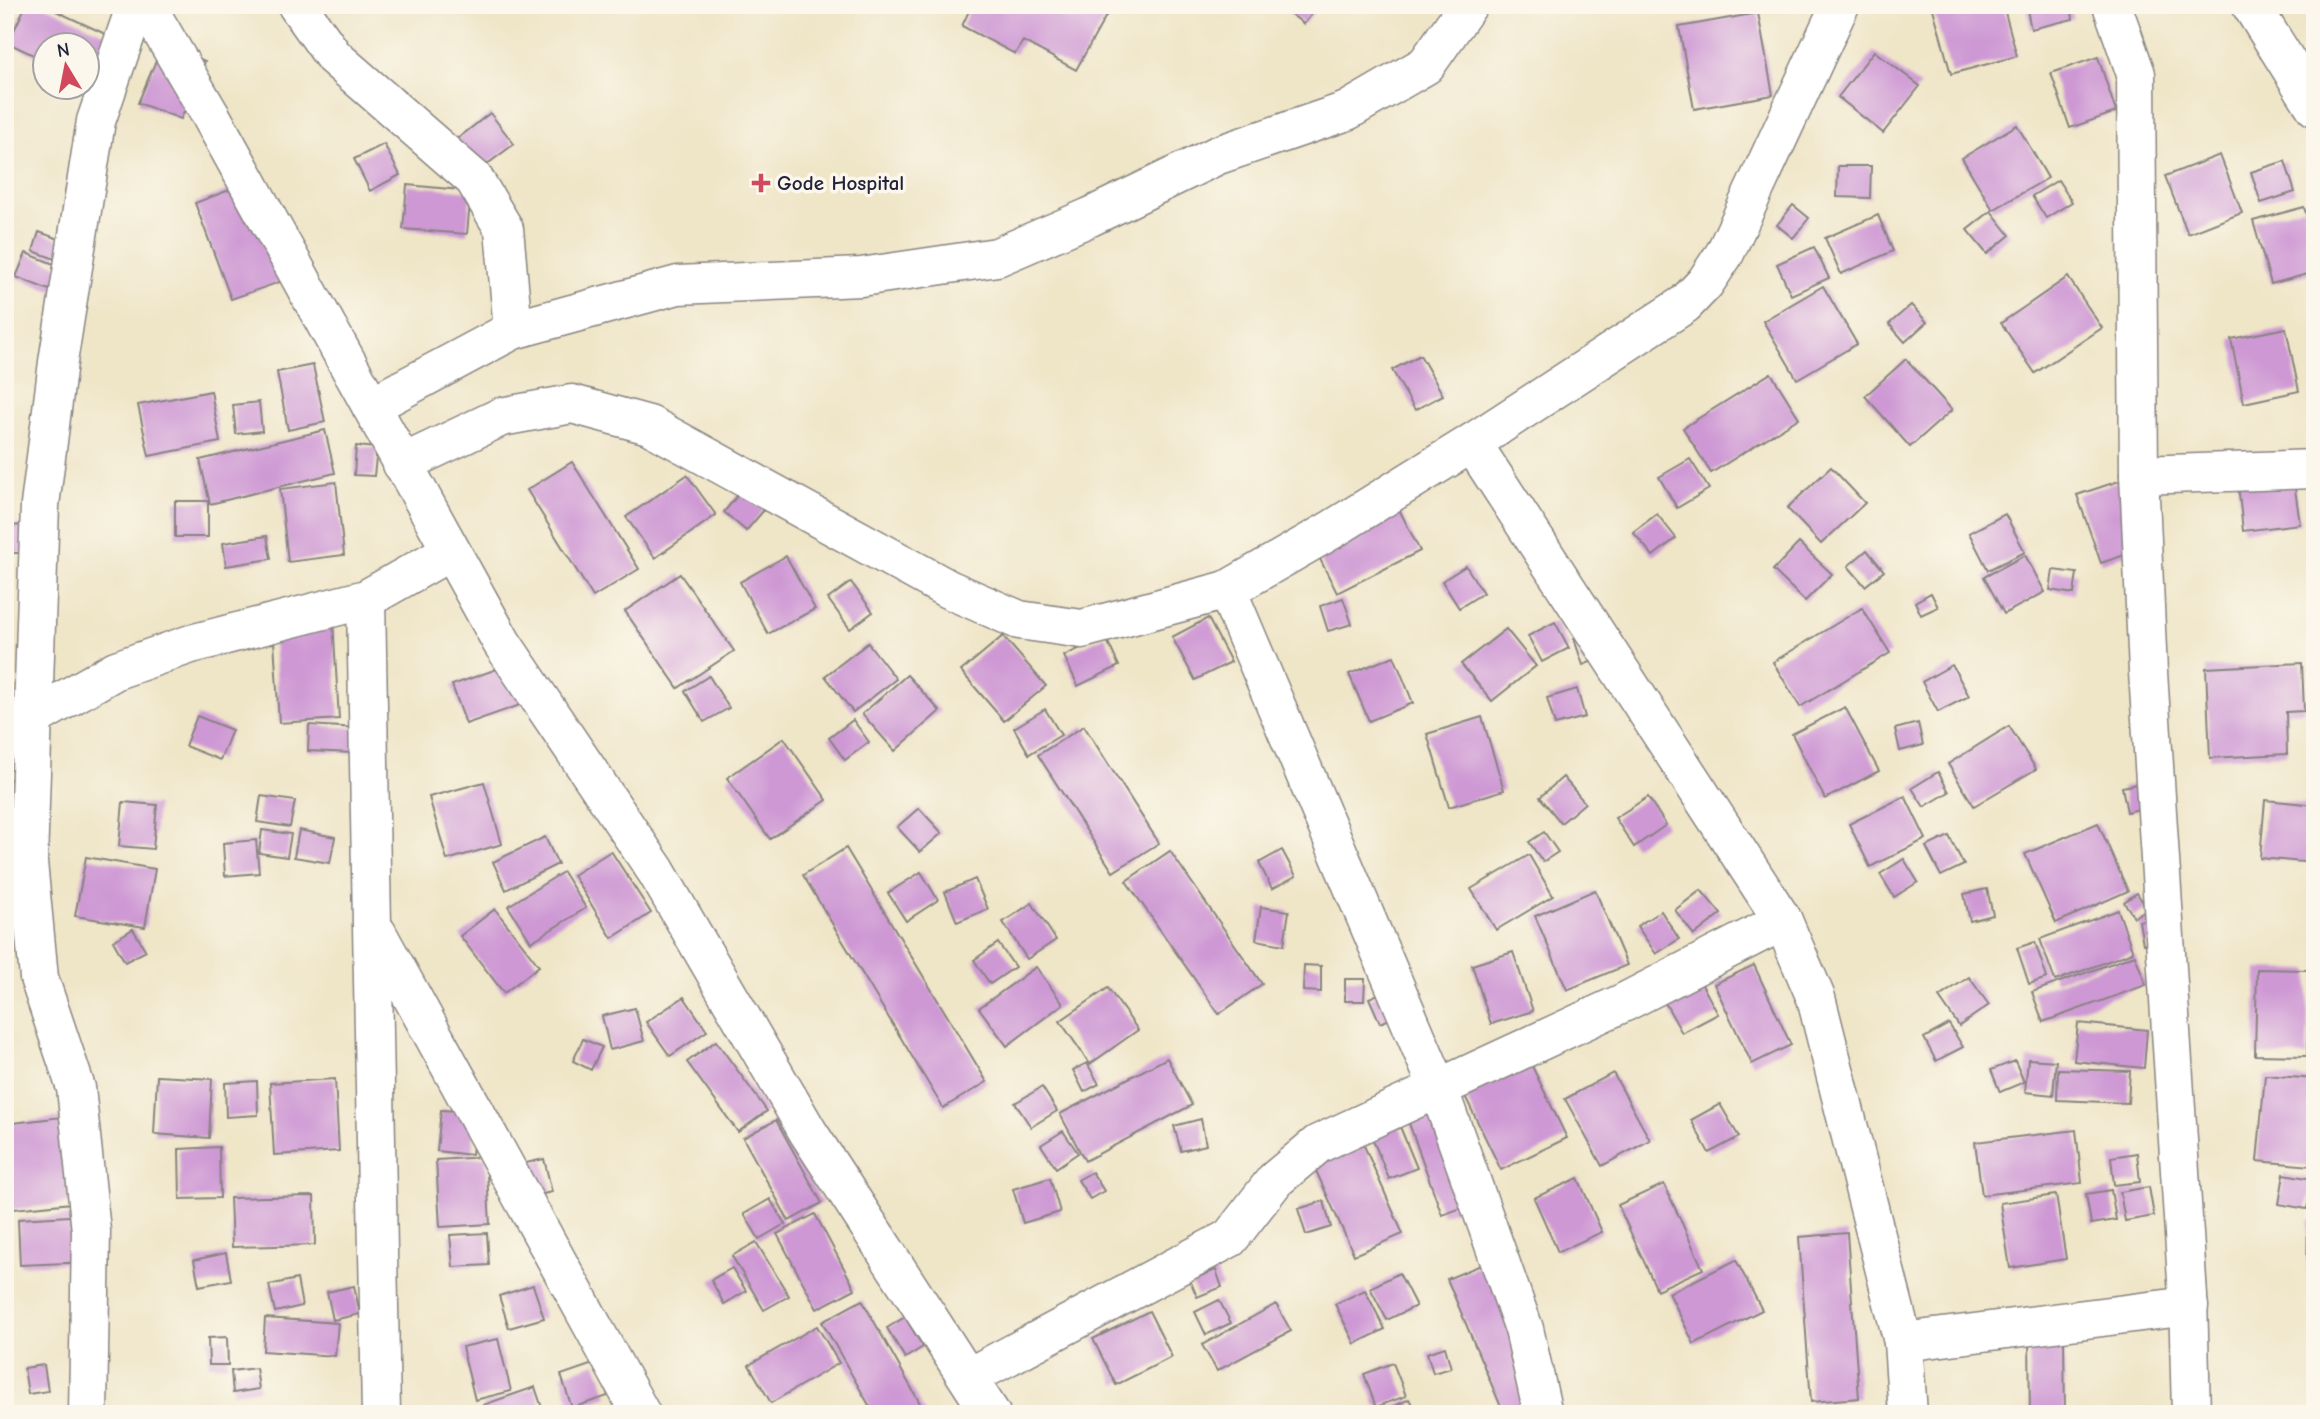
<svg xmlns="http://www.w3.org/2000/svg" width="2320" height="1419" font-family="'Comic Neue',sans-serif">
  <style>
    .building { fill: #ce98d4 }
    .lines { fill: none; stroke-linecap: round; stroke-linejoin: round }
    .minor-casing { stroke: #888481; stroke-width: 41 }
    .minor { stroke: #fff; stroke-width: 38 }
    .poi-dot { fill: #d1495b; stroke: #fbf7ec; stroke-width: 2.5 }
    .labels { text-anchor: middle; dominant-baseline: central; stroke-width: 7; stroke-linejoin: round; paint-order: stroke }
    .poi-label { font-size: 21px; font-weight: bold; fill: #22223b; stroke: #fbf7ec; text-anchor: start }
  </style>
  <rect width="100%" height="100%" fill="#fbf7ec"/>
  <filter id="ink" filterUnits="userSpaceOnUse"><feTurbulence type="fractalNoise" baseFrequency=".0143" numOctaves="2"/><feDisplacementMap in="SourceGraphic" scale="14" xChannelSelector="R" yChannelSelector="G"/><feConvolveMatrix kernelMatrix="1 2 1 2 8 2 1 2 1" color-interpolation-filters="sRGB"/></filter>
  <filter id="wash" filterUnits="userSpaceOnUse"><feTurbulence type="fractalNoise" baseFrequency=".00686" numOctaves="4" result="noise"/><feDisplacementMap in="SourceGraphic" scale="28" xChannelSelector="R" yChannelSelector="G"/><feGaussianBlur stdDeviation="1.57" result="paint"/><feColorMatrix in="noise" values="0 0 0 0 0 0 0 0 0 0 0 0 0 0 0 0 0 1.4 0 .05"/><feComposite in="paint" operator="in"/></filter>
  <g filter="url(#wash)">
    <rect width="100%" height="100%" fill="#efe5c7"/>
    <g id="blocks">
      <g class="building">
        <path d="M26,5H43L114,38L93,82L88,80V46H46V61L8,43Z"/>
        <path d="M958,5H1112L1076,70L1023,41L1015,54L962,26L969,11Z"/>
        <path d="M1279,5H1319L1304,24Z"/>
        <path d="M1932,5H2003L2017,56L1951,74Z"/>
        <path d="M2026,5H2071L2073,19L2031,29Z"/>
        <path d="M1758,13L1773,95L1694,109L1679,27Z"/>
        <path d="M163,44L205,61L181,119L138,103Z"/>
        <path d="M1874,51L1920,86L1883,133L1838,97Z"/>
        <path d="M2098,57L2116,112L2070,128L2051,73Z"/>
        <path d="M490,113L514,144L470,177L447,147Z"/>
        <path d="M2017,125L2048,178L1993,210L1962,158Z"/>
        <path d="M384,144L400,175L370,191L354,159Z"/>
        <path d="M2220,155L2242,213L2188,234L2165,176Z"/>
        <path d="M2285,161L2295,192L2261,203L2251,172Z"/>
        <path d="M1838,166H1871L1870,198L1837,197Z"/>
        <path d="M258,179L294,277L231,299L195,203Z"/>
        <path d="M2058,180L2072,202L2046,218L2032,196Z"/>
        <path d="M407,185L471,191L467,234L403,229Z"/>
        <path d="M1793,205L1809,218L1793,238L1777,225Z"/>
        <path d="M2304,207L2315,245V272L2271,284L2253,221Z"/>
        <path d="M1991,211L2010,235L1987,254L1967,230Z"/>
        <path d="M1878,215L1893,251L1841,274L1825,238Z"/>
        <path d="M39,232L62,240L55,259L33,251Z"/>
        <path d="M1814,247L1829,278L1791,295L1777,264Z"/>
        <path d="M26,253L64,268L54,292L16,277Z"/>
        <path d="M2068,277L2102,328L2035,373L2001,323Z"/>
        <path d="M1823,286L1857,344L1797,379L1763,321Z"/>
        <path d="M1911,305L1927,322L1905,342L1889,324Z"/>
        <path d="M2286,328L2299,391L2244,403L2231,339Z"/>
        <path d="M1420,355L1443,395L1415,410L1392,370Z"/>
        <path d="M1906,359L1952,410L1910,447L1865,396Z"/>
        <path d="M313,365L325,422L288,430L277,372Z"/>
        <path d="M1771,373L1799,418L1711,473L1683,428Z"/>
        <path d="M211,391L220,442L149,456L138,405Z"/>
        <path d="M259,402L262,431L236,434L233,405Z"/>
        <path d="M325,430L335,473L210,504L200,460Z"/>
        <path d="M356,446L377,448L374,476L354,475Z"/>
        <path d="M1690,459L1709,489L1677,508L1659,477Z"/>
        <path d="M572,462L639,569L593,597L527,490Z"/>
        <path d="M1831,467L1865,503L1821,544L1787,508Z"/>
        <path d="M2292,468L2300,524L2243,531L2237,475Z"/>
        <path d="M687,475L716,515L655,558L626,517Z"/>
        <path d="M2131,477L2154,545L2101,563L2077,495Z"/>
        <path d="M336,482L344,555L288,562L280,489Z"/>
        <path d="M741,491L764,510L746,531L724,512Z"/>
        <rect x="175" y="501" width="33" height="36"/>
        <path d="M1396,503L1420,551L1337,593L1313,545Z"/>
        <path d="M1657,514L1676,538L1653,556L1633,532Z"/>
        <path d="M2005,514L2025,552L1988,570L1969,533Z"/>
        <path d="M27,525V553H5V526Z"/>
        <path d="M267,536L271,559L226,566L223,543Z"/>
        <path d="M1799,543L1832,574L1805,601L1773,570Z"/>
        <path d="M1867,550L1884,571L1865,586L1848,566Z"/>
        <path d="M2025,555L2045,592L2004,614L1984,577Z"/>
        <path d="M786,556L815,609L768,634L740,582Z"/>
        <path d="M1466,566L1483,593L1459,608L1442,581Z"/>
        <path d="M2053,570L2077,573L2074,594L2050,590Z"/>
        <path d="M680,574L734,651L678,688L625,611Z"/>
        <path d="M851,582L873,612L850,629L828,599Z"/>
        <path d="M1931,593L1938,607L1921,615L1915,602Z"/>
        <path d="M1343,598L1352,624L1328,631L1320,606Z"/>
        <path d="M1862,608L1890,653L1800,707L1773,662Z"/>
        <path d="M1208,618L1231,662L1195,680L1172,637Z"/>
        <path d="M333,621L339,719L279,723L273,624Z"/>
        <path d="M1555,622L1569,648L1542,662L1528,636Z"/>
        <path d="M1506,629L1536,666L1492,701L1461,664Z"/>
        <path d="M1591,633L1601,658L1583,665L1574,639Z"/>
        <path d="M1003,636L1046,686L1004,721L961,671Z"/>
        <path d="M1105,636L1119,666L1078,686L1064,656Z"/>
        <path d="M868,643L896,679L853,712L825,676Z"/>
        <path d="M1394,656L1413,703L1369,721L1349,674Z"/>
        <path d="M2302,663L2304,711L2286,712L2287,754L2210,758L2206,668Z"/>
        <path d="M508,665L523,704L466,724L452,685Z"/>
        <path d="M1952,665L1969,696L1938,712L1922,682Z"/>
        <path d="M907,675L940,711L895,751L862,714Z"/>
        <path d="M709,676L729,708L704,722L685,691Z"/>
        <path d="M1577,689L1585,717L1555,725L1547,698Z"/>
        <path d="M1845,707L1879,771L1825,799L1792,734Z"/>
        <path d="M1045,709L1061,735L1029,754L1014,728Z"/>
        <path d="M197,716L232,730L220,760L185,746Z"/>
        <path d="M1482,717L1504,790L1449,807L1427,734Z"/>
        <path d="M853,720L869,742L845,760L829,738Z"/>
        <path d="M1918,723L1923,745L1900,751L1895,729Z"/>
        <path d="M309,725L356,728L354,753L308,751Z"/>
        <path d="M1084,726L1159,843L1113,872L1038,755Z"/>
        <path d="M2009,726L2036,769L1974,806L1948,764Z"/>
        <path d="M784,738L827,800L770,839L727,778Z"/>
        <path d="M1938,772L1949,792L1924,807L1912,788Z"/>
        <path d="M1563,777L1585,803L1561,823L1540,797Z"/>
        <path d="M11,779L17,814L5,816V780Z"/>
        <path d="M484,782L502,844L447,860L429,797Z"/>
        <path d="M2137,784L2143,808L2127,812L2122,787Z"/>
        <path d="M261,796L295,801L290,827L257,822Z"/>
        <path d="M1905,796L1926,839L1870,867L1849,824Z"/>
        <path d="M1648,797L1666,825L1634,847L1615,818Z"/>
        <path d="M2265,800L2315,805L2314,863L2260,858Z"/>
        <path d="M123,802L157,805L153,849L119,846Z"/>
        <path d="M919,808L942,833L920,852L897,827Z"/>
        <path d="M2098,823L2128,891L2056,923L2025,854Z"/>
        <path d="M262,830L291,834L287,857L259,853Z"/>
        <path d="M299,830L335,837L330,863L294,857Z"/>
        <path d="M1544,832L1558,852L1543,862L1529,842Z"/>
        <path d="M1949,836L1964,865L1941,876L1926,847Z"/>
        <path d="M545,837L558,864L506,890L493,862Z"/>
        <path d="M256,840L259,873L225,876L223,843Z"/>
        <path d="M846,848L987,1082L943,1108L803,875Z"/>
        <path d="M1282,850L1296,876L1272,889L1259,863Z"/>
        <path d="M611,851L651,913L612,938L573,875Z"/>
        <path d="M1170,851L1262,984L1219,1014L1126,881Z"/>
        <path d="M1529,855L1553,896L1496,930L1471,889Z"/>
        <path d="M86,857L155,869L145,927L75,916Z"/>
        <path d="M1904,859L1918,882L1894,897L1880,874Z"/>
        <path d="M563,872L586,908L531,942L508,906Z"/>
        <path d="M921,872L938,900L906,921L888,893Z"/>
        <path d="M5,879H22L20,915L5,914Z"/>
        <path d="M975,879L988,909L957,922L945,892Z"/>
        <path d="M1987,889L1993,915L1970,921L1964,894Z"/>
        <path d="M1595,890L1627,965L1567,990L1535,916Z"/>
        <path d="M1701,890L1721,914L1694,935L1675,910Z"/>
        <path d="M2137,893L2147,909L2134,917L2124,902Z"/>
        <path d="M1032,903L1056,940L1027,959L1003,922Z"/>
        <path d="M1261,907L1289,911L1284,945L1256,940Z"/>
        <path d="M495,909L539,966L504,993L460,936Z"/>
        <path d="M2118,910L2133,952L2055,981L2040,939Z"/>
        <path d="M1661,911L1679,939L1656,954L1637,926Z"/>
        <path d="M2167,916L2171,939L2143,944L2139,921Z"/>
        <path d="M133,929L146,951L125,962L113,941Z"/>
        <path d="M2035,942L2047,978L2029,984L2017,948Z"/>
        <path d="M998,943L1015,967L990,984L974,960Z"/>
        <path d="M1513,952L1533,1011L1491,1024L1472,965Z"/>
        <path d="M2135,955L2146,985L2043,1022L2032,992Z"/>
        <path d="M1304,965L1321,966V992L1303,991Z"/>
        <path d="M1754,965L1791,1045L1752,1064L1714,984Z"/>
        <path d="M1036,967L1063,1004L1007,1046L979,1008Z"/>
        <path d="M2257,969L2309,970L2307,1056L2255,1055Z"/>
        <path d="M1969,977L1989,1005L1959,1026L1939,997Z"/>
        <path d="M1345,979H1365L1364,1001H1345Z"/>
        <path d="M1700,981L1718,1014L1682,1033L1664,1001Z"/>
        <path d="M1402,984L1413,1010L1380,1023L1369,998Z"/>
        <path d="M1108,988L1138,1030L1090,1064L1060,1021Z"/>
        <path d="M684,997L707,1031L670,1056L646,1022Z"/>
        <path d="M635,1008L644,1041L610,1050L602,1016Z"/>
        <path d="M2078,1023L2147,1030L2144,1068L2074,1061Z"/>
        <path d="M1949,1024L1963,1047L1936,1061L1924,1038Z"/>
        <path d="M583,1039L602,1047L591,1070L573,1061Z"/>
        <path d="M716,1041L767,1111L738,1132L687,1062Z"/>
        <path d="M1167,1058L1192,1105L1085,1161L1060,1114Z"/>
        <path d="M2028,1059L2056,1061L2053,1095L2025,1092Z"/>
        <path d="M2015,1061L2024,1082L2000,1092L1991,1070Z"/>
        <path d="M1087,1063L1099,1084L1084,1092L1073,1070Z"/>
        <path d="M1531,1064L1567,1138L1501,1170L1465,1096Z"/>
        <path d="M2058,1069L2130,1071L2128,1103L2057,1100Z"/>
        <path d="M1613,1073L1650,1140L1602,1166L1565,1099Z"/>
        <path d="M2265,1075L2315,1079L2311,1166L2257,1161Z"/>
        <path d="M157,1076L212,1079L209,1138L154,1134Z"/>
        <path d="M335,1079L339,1151L274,1155L270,1083Z"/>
        <path d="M5,1080H8L9,1104L5,1105Z"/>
        <path d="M257,1081L258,1115L226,1117L225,1083Z"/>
        <path d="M1042,1087L1057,1111L1031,1127L1015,1103Z"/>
        <path d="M1456,1093L1493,1197L1442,1215L1405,1112Z"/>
        <path d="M1720,1104L1739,1137L1709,1153L1691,1120Z"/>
        <path d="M441,1110L476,1112L472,1155L437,1151Z"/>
        <path d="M62,1117L71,1203L5,1210V1124Z"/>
        <path d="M1396,1117L1417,1168L1389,1179L1368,1128Z"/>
        <path d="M1201,1119L1206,1145L1181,1151L1174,1126Z"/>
        <path d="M776,1120L822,1203L789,1221L743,1138Z"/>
        <path d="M2076,1130L2082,1183L1982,1195L1975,1142Z"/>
        <path d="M1063,1131L1078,1153L1056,1168L1041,1145Z"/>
        <path d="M1358,1132L1403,1234L1354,1255L1308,1153Z"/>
        <path d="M219,1147L220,1198L180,1199L179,1149Z"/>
        <path d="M2137,1153L2140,1182L2114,1185L2111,1157Z"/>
        <path d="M486,1157L490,1224L440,1227L436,1160Z"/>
        <path d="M544,1159L552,1192L525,1198L517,1165Z"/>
        <path d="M1092,1172L1104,1191L1090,1199L1078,1180Z"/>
        <path d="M2284,1174L2313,1179L2307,1209L2279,1204Z"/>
        <path d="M1050,1178L1060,1212L1023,1223L1013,1189Z"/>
        <path d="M1578,1178L1602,1232L1558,1252L1534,1198Z"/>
        <path d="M1664,1184L1703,1269L1657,1290L1618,1205Z"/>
        <path d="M2149,1187L2154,1216L2125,1221L2120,1192Z"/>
        <path d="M2111,1190L2116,1220L2091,1224L2086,1194Z"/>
        <path d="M2056,1195L2066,1259L2010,1268L2000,1203Z"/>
        <path d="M314,1196L315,1245L232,1247L230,1198Z"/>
        <path d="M770,1199L785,1224L759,1239L744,1214Z"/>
        <path d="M1324,1201L1331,1227L1306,1235L1298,1209Z"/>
        <path d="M815,1214L855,1289L817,1309L777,1234Z"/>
        <path d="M87,1215L90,1262L20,1265L18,1219Z"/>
        <path d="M2308,1221H2315V1272H2307Z"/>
        <path d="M487,1233L489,1265L453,1267L450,1235Z"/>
        <path d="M1847,1233L1859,1398L1811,1402L1799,1237Z"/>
        <path d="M756,1242L789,1296L764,1310L732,1256Z"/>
        <path d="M226,1253L231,1280L199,1286L194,1260Z"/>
        <path d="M1493,1260L1541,1414H1504L1447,1279Z"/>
        <path d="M1736,1260L1762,1310L1694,1344L1669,1293Z"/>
        <path d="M732,1268L746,1291L724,1304L711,1280Z"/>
        <path d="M1216,1270L1222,1287L1197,1297L1190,1280Z"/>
        <path d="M1399,1273L1416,1306L1387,1320L1370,1288Z"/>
        <path d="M297,1279L302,1306L275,1312L269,1285Z"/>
        <path d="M533,1285L544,1318L509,1328L499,1296Z"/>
        <path d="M354,1286L360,1314L333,1320L327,1292Z"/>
        <path d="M1365,1290L1385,1329L1355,1344L1335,1304Z"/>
        <path d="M862,1300L926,1414H874L822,1322Z"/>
        <path d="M1219,1300L1231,1323L1206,1335L1195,1312Z"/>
        <path d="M1276,1304L1291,1331L1217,1371L1202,1345Z"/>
        <path d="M1149,1311L1172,1357L1116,1385L1093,1339Z"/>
        <path d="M905,1317L923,1347L905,1358L887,1328Z"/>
        <path d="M265,1318L338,1323L335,1356L263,1351Z"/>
        <path d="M817,1326L839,1363L771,1403L749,1365Z"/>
        <path d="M227,1337L228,1365H209L208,1338Z"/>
        <path d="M2029,1338H2064L2065,1414H2030Z"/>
        <path d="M498,1339L511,1391L475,1400L462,1347Z"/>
        <path d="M1445,1347L1451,1368L1433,1373L1427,1353Z"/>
        <path d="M596,1363L608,1396L572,1408L561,1375Z"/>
        <path d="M1393,1363L1406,1396L1376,1407L1364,1374Z"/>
        <path d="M44,1365L48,1391L28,1394L24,1368Z"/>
        <path d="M256,1368L259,1389L233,1393L231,1371Z"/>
        <path d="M535,1387L544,1414H486L483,1405Z"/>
        <path d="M1409,1399L1417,1414H1379Z"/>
      </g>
    </g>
  </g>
  <g filter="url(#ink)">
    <use href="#blocks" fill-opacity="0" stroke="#888481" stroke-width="2"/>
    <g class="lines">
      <defs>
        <g id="minor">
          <path d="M146,5L211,116L502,643L656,871L808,1132L991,1414"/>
          <path d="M297,5L334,57L474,179L504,229L513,330"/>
          <path d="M2112,5L2136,74L2139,475L2148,672L2188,1296L2191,1414"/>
          <path d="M2251,5L2315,107"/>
          <path d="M371,406L513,330L678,285L861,277L997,257L1090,217L1218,155L1347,111L1426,65L1468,5"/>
          <path d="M1472,443L1783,921L1816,998L1903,1342L1908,1414"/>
          <path d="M402,464L501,417L572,404L649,425L948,589L1019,620L1082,629L1227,590L1333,529L1472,443L1685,304L1705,283L1725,253L1840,5"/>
          <path d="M2139,475L2315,469"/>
          <path d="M1227,590L1439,1090L1524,1329L1543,1414"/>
          <path d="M366,599L381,1414"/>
          <path d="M5,734L116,670L191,644L366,599L449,552"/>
          <path d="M377,933L641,1414"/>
          <path d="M1903,1342L2189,1306"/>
          <path d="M969,1377L1230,1238L1275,1180L1318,1144L1625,1002L1783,921"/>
          <path d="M88,1414L91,1231L76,1088L39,978L28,862L40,505L58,362L96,121L136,5"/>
        </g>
      </defs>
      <use href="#minor" class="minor-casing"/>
      <use href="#minor" class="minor"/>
    </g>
  </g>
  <path class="poi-dot" d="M757.5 172.5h7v7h7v7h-7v7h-7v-7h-7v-7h7z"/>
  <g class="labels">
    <g class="poi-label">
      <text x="777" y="183">Gode Hospital</text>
    </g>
  </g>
  <rect width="2320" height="1419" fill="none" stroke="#fbf7ec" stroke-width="28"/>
  <g transform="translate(66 66) rotate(350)"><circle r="33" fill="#fbf7ec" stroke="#a4a2a5" stroke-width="2"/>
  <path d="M0-5L12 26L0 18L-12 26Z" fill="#d1495b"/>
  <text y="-10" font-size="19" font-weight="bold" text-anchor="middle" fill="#22223b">N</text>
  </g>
</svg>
